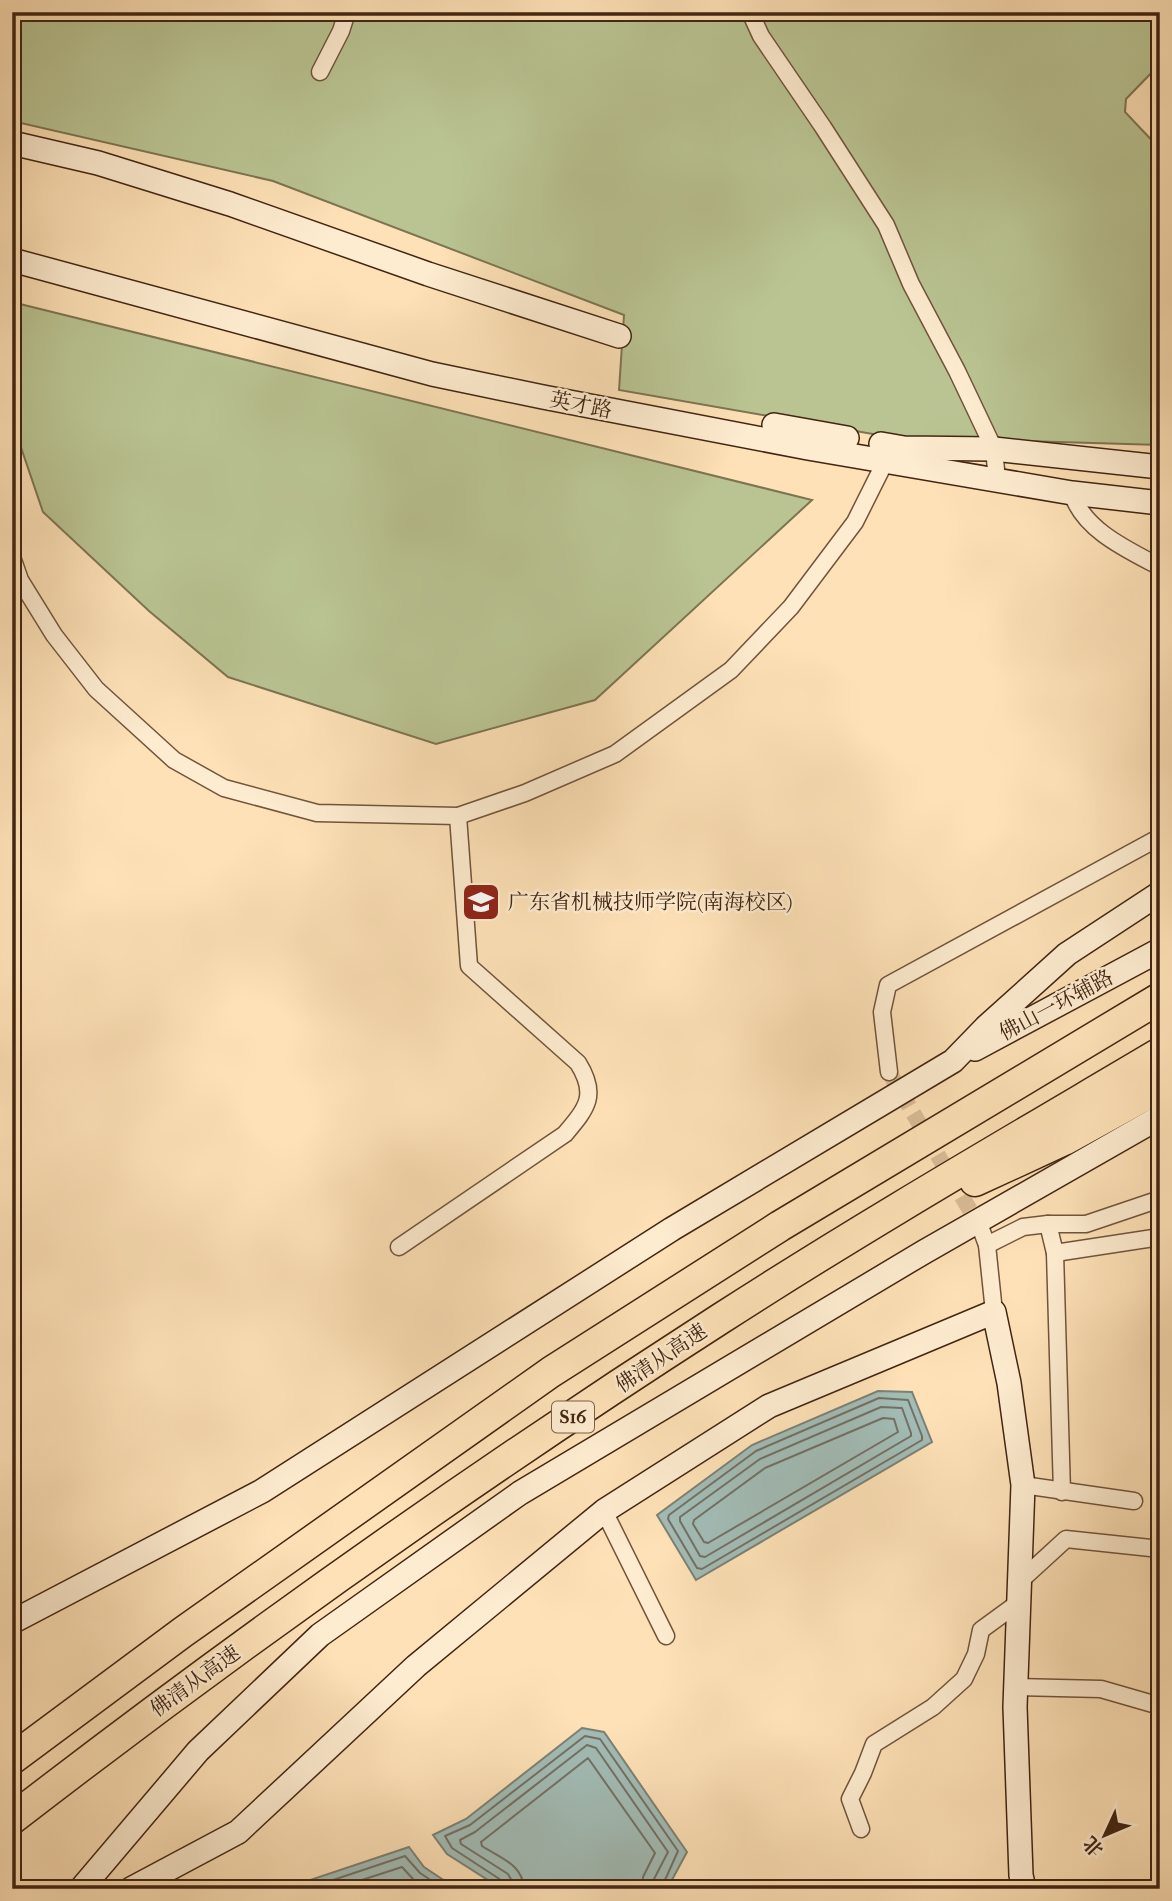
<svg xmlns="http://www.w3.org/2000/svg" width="1172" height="1901" font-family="'IM FELL French Canon','Noto Serif SC',serif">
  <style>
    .green { fill: #bac493; stroke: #7e7452; stroke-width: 2 }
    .water { fill: #a2bcb6; stroke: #7c8074; stroke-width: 2 }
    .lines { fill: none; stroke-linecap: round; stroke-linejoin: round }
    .shore { stroke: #727064; stroke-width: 2 }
    .street-tunnel { stroke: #d8bb96; stroke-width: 16; stroke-dasharray: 16 8; stroke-linecap: butt }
    .street-casing { stroke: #71543b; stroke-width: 19 }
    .secondary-casing { stroke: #422512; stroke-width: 26 }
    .highway-casing { stroke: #422512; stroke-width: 33 }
    .street { stroke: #feecd0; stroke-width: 16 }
    .secondary { stroke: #feecd0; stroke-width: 23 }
    .highway { stroke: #fee1b7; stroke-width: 30 }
    .labels { text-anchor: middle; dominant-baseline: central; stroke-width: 5; stroke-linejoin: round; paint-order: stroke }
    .shield { fill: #feecd0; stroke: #7a614b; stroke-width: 2 }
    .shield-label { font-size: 19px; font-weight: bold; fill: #422512 }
    .street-label { font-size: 21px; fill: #422512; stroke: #feecd0 }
    .poi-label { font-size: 21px; fill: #422512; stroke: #feecd0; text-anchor: start }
  </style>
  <rect width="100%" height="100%" fill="#fee1b7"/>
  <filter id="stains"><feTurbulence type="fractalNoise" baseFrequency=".00286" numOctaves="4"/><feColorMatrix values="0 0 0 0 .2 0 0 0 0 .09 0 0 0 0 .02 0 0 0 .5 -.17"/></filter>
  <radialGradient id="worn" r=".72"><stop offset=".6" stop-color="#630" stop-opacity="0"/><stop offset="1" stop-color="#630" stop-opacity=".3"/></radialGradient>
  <g class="green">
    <path d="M12,12H1160V64L1126,99L1125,112L1160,149V445L890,437L619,390L624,315L273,181L12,121Z"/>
    <path d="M20,304L812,500L595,700L436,744L228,677L149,611L43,512L12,421V337Z"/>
  </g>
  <g class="water">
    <path d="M878,1391L912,1392L932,1442L696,1580L657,1515L752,1445Z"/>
    <path d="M582,1728L604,1732L687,1852L667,1889H502L447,1854L433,1835L466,1819Z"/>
    <path d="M409,1847L424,1867L457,1889H303L310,1880Z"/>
  </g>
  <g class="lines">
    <g class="shore">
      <path d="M879,1398L908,1400L922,1436V1440L702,1569L697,1568L668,1519L669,1515L756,1451Z"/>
      <path d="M881,1407L902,1408L911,1433V1436L705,1557L700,1556L680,1521V1517L760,1459Z"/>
      <path d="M883,1418L894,1419L898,1432L708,1543L704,1542L693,1524L694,1520L765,1468Z"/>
      <path d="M312,1889L315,1886L405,1856L420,1873L444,1889"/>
      <path d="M334,1889L402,1867L413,1879L428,1889"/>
      <path d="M504,1889L501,1880L452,1848L445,1836L470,1825L585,1736L600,1739L678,1851L661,1889"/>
      <path d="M513,1889L512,1881L508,1874L461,1844L460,1840L475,1832L587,1745L596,1748L668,1852L653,1881L652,1889"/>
      <path d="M524,1889C523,1864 500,1858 482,1846L481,1842L588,1758L655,1853L643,1877L642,1889"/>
    </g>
    <path class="street-tunnel" d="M889,1072L981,1229"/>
    <defs>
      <g id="street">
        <path d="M750,12L761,36L823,127L886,225L911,284L957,371L994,449L997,480"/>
        <path d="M320,72L341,31L347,12"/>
        <path d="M1072,493C1083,530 1128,550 1160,567"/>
        <path d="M12,557L20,580L54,635L96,689L174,760L224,788L317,813L458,816L525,793L615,754L731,670L791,607L855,522L886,460"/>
        <path d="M889,1072L882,1012L888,985L1160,837"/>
        <path d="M1048,1224L1055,1253L1160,1237"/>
        <path d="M981,1229L987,1245L994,1312"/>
        <path d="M987,1245L1023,1227L1048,1224H1086L1160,1199"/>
        <path d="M399,1247L565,1134C587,1108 598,1095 578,1063L469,966L458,816"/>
        <path d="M1055,1253L1062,1492"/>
        <path d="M1023,1485L1134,1501"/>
        <path d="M604,1511L666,1636"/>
        <path d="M1019,1582L1066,1539L1160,1549"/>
        <path d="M1015,1687L1101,1689L1160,1706"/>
        <path d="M861,1829L850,1799L863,1773L874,1744L933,1707L964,1679L976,1654L981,1630L1018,1603"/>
      </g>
      <g id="secondary">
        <path d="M12,143L98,163L230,204L428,274L619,336"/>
        <path d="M12,260L432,374L543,397L808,448L1072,493L1160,503"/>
        <path d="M774,425L847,438"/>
        <path d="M881,444L904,448L994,449L1160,467"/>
        <path d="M975,1049L1160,950"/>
        <path d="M12,1622L262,1491L672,1229L953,1061L986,1027L1067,954L1160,893"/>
        <path d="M81,1889L198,1751L320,1635L520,1493L924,1252L1160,1117"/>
        <path d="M131,1889L238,1832L416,1666L604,1511L769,1406L994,1312L1009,1383L1023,1485L1015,1707L1021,1875L1024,1889"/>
      </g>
      <g id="highway">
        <path d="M975,1181L1064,1140L1160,1087"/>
        <path d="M12,1759L183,1632L551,1372L780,1226L1160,998"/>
        <path d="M12,1819C241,1642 477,1475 720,1319C864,1226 1013,1140 1160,1053"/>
      </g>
    </defs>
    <use href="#street" class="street-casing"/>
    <use href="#secondary" class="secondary-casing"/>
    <use href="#highway" class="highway-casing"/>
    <use href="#street" class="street"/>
    <use href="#secondary" class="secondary"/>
    <use href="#highway" class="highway"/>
  </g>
  <defs>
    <symbol id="university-square" viewBox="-11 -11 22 22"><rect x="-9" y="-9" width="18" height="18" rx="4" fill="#8f2418" stroke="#feecd0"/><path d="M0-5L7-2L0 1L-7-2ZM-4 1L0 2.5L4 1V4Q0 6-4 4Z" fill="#fff"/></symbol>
  </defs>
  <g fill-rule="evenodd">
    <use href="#university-square" x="459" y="880" width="44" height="44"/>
  </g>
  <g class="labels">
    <rect class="shield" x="552" y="1401.5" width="42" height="31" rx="5"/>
    <g class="shield-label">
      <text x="573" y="1417">S16</text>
    </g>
    <g class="street-label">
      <text transform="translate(581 405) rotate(11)">英才路</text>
      <text transform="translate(1056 1005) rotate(-28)">佛山一环辅路</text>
      <text transform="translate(661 1358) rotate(-34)">佛清从高速</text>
      <text transform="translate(195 1681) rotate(-36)">佛清从高速</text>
    </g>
    <g class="poi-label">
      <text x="508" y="902">广东省机械技师学院(南海校区)</text>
    </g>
  </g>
  <rect width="1172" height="1901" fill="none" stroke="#fee1b7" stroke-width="42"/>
  <rect x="14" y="14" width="1144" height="1873" fill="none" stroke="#422512" stroke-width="3.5"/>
  <rect x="21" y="21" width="1130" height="1859" fill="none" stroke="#422512" stroke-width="2"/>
  <g transform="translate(1105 1835) rotate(226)" stroke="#feecd0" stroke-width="5" paint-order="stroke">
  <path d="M0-5L12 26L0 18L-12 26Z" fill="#422512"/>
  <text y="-10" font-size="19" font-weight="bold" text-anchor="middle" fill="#422512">北</text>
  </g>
  <rect width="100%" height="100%" filter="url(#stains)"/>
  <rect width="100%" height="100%" fill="url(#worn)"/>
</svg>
